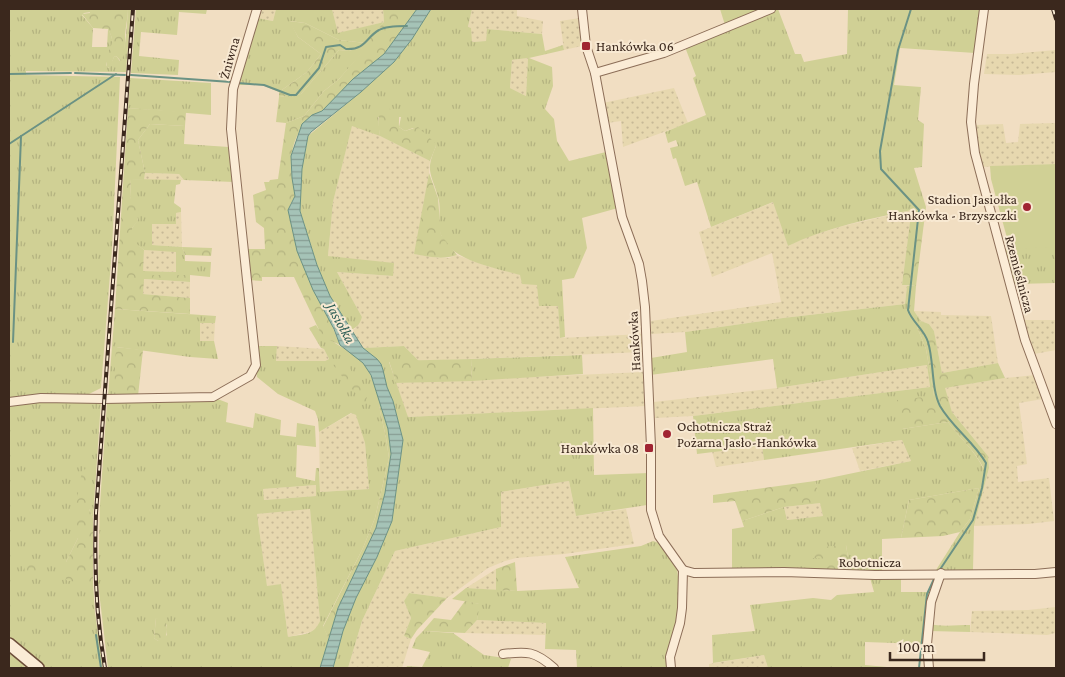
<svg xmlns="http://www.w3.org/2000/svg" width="1065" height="677" font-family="'Crimson Pro',serif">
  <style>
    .farmland { fill: url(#farmland-dots) }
    .grass { fill: url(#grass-tufts); fill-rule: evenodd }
    .forest { fill: url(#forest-crowns) }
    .garden { fill: #d0d095 }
    .water { fill: url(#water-rules); stroke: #6b9284 }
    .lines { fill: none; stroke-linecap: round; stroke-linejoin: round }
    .stream { stroke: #6b9284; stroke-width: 2 }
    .street-casing { stroke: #8c6e58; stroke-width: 10 }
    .secondary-casing { stroke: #6e4f3b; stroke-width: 14 }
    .street { stroke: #fbecd6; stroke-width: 8 }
    .secondary { stroke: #fbecd6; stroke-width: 11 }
    .rail-casing { stroke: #3b281d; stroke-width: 4 }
    .rail { stroke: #f8e9d2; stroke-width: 2; stroke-dasharray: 5.5; stroke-linecap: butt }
    .poi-dot { fill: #a02432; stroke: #f8e9d2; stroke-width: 2 }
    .labels { text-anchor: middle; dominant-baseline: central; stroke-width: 4; stroke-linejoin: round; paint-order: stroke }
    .poi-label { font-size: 14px; fill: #3b281d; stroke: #f8e9d2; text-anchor: start }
    .street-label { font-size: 14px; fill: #3b281d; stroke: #f8e9d2 }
    .water-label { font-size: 15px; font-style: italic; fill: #2b5c54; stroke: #f8e9d2 }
  </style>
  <defs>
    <pattern id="farmland-dots" width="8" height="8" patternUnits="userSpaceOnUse" patternTransform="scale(1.25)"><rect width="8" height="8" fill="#e7d8af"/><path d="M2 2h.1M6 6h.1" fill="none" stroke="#c7b996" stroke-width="1.8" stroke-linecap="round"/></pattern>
    <pattern id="grass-tufts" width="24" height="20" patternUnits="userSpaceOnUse" patternTransform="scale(1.25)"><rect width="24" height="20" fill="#d0d095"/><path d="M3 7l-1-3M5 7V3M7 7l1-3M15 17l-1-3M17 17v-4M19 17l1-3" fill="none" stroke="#b4b380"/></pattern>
    <pattern id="forest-crowns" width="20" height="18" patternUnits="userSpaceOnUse" patternTransform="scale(1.25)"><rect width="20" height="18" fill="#d0d095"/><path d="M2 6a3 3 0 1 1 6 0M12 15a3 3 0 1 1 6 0" fill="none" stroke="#b4b380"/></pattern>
    <pattern id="water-rules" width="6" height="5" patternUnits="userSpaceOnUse" patternTransform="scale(1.25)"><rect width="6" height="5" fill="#a5c3b7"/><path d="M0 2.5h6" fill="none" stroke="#889e94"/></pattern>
  </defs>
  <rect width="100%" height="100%" fill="#f1dec2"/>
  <g class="farmland">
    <path d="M259,9H276L273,21L257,18Z"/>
    <path d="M332,9H383L384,22L338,34Z"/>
    <path d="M472,9H517V16L543,21L542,34L487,29L486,41L471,42V28H468Z"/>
    <path d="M580,18L586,45L564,50L560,21Z"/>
    <path d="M1056,50V72L1019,75L984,74L987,54H1011Z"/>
    <path d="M528,58L526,96L510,88L512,60Z"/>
    <path d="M674,88L688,123L623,147L621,121L607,123L603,103Z"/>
    <path d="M1056,123V164L981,167L975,125L1003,124L1006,143L1018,142L1020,124Z"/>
    <path d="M352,125L380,136L430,161L429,173L415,254L439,258H449L457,255L484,265L521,275L537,285L558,305L560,338L643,334V352L419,361L404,346L363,348L351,330L355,329L362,317L337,272L393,276L328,256L333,202Z"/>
    <path d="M145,173L179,174L184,180H144Z"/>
    <path d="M774,202L788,246L804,238L843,226L912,210L902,285L907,286L905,304L783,318L685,332L651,334V321L781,302L772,253L712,277L699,232Z"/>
    <path d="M181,212L182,247L152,245V224H176V213Z"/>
    <path d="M144,250L176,251V272L143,271Z"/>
    <path d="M143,279L190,282V298L143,294Z"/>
    <path d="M914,311L941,312V315L991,316L998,363L942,373L934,331L929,324L921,321Z"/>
    <path d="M1021,320H1056V350L1034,354Z"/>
    <path d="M200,323H215L214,341H200Z"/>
    <path d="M277,346L324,349L329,359L325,361H276Z"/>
    <path d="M927,365L930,387L693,416L655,418L654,402L777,388Z"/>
    <path d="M644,372L646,406L407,417L396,383Z"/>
    <path d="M1035,375L1043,399L1019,403L1027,464L1017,466L1018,482L1049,478L1054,521L1028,524L974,526L989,468L988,456L952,412L944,388L1005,378Z"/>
    <path d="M352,413L356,415L359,419L365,443L369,489L320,492L319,432Z"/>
    <path d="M902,440L911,461L860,471L852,448Z"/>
    <path d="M762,446L764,460L716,467L712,451Z"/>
    <path d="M569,481L576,516L626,509L634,544L564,554L516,558L505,561L488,568L447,598L409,593L404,601L411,618L404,636L411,639L402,668H348L362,621L395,551L501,527V492Z"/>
    <path d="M316,485V496L264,500L263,489Z"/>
    <path d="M821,503L823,516L787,520L784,507Z"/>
    <path d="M310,508L320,621L318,628L314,631L288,637L281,584L267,587L257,514Z"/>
    <path d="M496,569V590L466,588Z"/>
    <path d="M1056,607V633L1047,635L970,632L972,611L1028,610Z"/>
    <path d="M477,620L546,623L545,635L465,633Z"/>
    <path d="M764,655L768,668H709V664Z"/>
  </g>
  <g class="grass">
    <path d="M9,9H89L91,12L84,13L82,15L93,28L92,47H107L108,29C112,35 113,41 112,48L110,49L106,66L109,68L114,57L116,56L120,61C126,54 127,20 128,9H131L126,72L26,71V75L120,77L112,249L101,388L85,396L9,400Z"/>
    <path d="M136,9H207L206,14L179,12L177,35L141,32L139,56L179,60L178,75L131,73Z"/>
    <path d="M276,9H332L338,33L384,22L366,43L339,40L305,23L290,21L298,37L321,54L307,72L279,92L262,85H239L257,18L273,21Z"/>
    <path d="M431,9H472L468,27L471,28L472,42L486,41L487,29L542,34L545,51L563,45L564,50L529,58L552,67L553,86L545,109L554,119L557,141L569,161L606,152L618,208L582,218L587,248L574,278L562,280L565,337L560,338L558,306H539L537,285L522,284L520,275C496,268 451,261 441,235C437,223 442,209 438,197C431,172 425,172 436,146L413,128L405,131L399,127L401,117H378L380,136L352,126L333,202L328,256L394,263L393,276L337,272L362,317C360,323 358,327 351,330L330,296L317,265L300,211L302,169L308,136L361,92L394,62L412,39ZM528,58L526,96L510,88L512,60Z"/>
    <path d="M720,9H764L725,25Z"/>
    <path d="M778,9L795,54H801L804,62L847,54L848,9H980L975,53L900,48L894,85L921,87L918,120L924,124L922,167L914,168L926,207H912V210C870,219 827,227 788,246L773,202L711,227L697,182L685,186L676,158L673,159L670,148L678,146L676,140L668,143L665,132L706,115L693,78L696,76L685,47Z"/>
    <path d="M360,47L364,51L339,79L324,91L304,116L286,123L276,122L279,97L301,94L339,50L349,51Z"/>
    <path d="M130,78L211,83V115L128,108Z"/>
    <path d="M150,124L185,126L184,144L229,147L234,182L184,180L179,174L145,173L138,140Z"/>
    <path d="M131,179L181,180L180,184L176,185L174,203L181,208V212L176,213V224H152V245L182,247L185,255V261L211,262L210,277L190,275H143V271L176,272V252L144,250L132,241V228L138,220L130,197Z"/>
    <path d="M1056,234V283L1013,284L1003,250L1010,249L1009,244Z"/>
    <path d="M907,286H916L914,311L921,321L917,327L926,349L934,396L902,429L948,422C960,439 974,449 983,468H989L974,526L973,570H936L960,532L970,519L979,488L909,500L901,538L882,539V571H850L846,545L828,559V570H732V529L744,527L742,521L784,507L787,520L823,516L815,481L911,461L902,440L764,460L762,446L697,454L693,416L930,387L927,365L777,388L773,359L650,375L651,358L687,352L685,332L783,318L905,304Z"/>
    <path d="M115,309L216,316L215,323H200V341H214L218,359L190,357L117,347L121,396L108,397Z"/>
    <path d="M316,325C327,344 349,347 362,362C373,374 376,391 381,406H379L386,438L389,458L375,518L363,548L323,626L329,639L320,668H108L98,583L100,504L107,402C142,401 177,402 212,400L215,398L228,403L226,422L253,428L255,413L281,420L280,435L296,437L297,423L315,426L316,447L297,445L296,477L315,481L316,468H319L320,492L369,489L365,443L356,415L351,413L319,432L318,419L315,411L278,394L257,377L255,346H277L276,361H325L329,359L324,349L321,348L309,328ZM316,485V496L264,500L263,489ZM310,509L320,621C314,636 302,634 288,637L281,584L267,586L257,514ZM156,618L167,625V635L158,641L154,638Z"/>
    <path d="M404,346L419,361L389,362L408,417L593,408L594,475L649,473L647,505L576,516L569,481L501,492V527L395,551L362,621L348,668H333L343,631L356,598L377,557L392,521L403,440L393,401L387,387L377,359L363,348Z"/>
    <path d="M582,355L583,374L472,381L471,359Z"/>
    <path d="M31,400L101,401L93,518L89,509V482L78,538L66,562V580L93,583L95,613L103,668H101L96,635L100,668H43L9,640V404Z"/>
    <path d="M653,541L659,543L677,569L680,592L679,612L666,668H577L576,650L545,649L546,623L477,620L479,604L452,599L466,588L517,591L579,588L565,557L641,546Z"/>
    <path d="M901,577V592H932L923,644L865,642V665L887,667V668H768L764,655L713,663L712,635L755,631L750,605L813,598L831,600L837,595L874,592L870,578Z"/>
    <path d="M423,631L453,633L484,655L511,659L508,668H406L407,666L422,667L430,652L412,648L416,638Z"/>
    <path d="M9,648L26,662L24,668H9Z"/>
  </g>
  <g class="forest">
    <path d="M89,9C95,11 119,9 128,9C128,18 125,29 125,38C125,45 125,55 121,61L116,56L114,57L110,68L106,67C107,64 107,61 107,58C109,43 117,46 108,29L93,28L82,14L90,13Z"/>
    <path d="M383,9H417L384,54L322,111C300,120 290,145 291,169C292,178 295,187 295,196L290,205L327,314L340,345L327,339L320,332L294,277H262V281L248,280L244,249H265L264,228L256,222L253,195L266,190L264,182H269L270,180L278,179L286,123L304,116L324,91L339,79L363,51L360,47L349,51L339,50L301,94L279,97V92L307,72L321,54L298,37L289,21L305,23L339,40L366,43L384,22Z"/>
    <path d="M128,108L186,112L185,126L150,124L138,140L145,173L144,180L131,179L130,197L136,207L138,221L132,228V240L144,250L143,275H190V282L144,279L143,294L190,298V314L115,309Z"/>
    <path d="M385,108C402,111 399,113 399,127L405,131L418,127L434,142L436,146L430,161L380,136C379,126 375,114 385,108Z"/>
    <path d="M429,173L438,198L441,235L457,255C443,260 429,257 414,254Z"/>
    <path d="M912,207H926L916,286L902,285Z"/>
    <path d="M182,247L212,248L211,256L185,255Z"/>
    <path d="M921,321L929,324L934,331L942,373L998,363L1005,378L945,388L952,412L988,456L989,468L984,469C974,449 960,439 948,422L902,429L897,400L934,396L926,349L917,327Z"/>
    <path d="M116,347L143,350L138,396H121L114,391Z"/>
    <path d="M471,359L472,381L396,383L389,361Z"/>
    <path d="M346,362L367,397L365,405L333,365Z"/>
    <path d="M379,406H381L388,429L391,454L385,493L376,528L338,608L329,639L323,627L363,548L375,518L389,458L386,438Z"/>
    <path d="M83,465L89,482V509L93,518V583H77L66,580V562L78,538L75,510Z"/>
    <path d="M815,481L821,503L784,507L742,521L735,501L713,503V495Z"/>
    <path d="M979,488L970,519L960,532L943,536L901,538L909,500Z"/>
    <path d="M846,545L850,571L828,570V559L812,558L811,548Z"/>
    <path d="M36,559L42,562L43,576L25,572L24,566L27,562Z"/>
    <path d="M515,562L517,591L496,590V569Z"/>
    <path d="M409,593L447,598L417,630L411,639L404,636L411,618L404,601Z"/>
    <path d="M465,601L480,604L477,620L465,633L423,631L434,618L451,620Z"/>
    <path d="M156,618L164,619C168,625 168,634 164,640L158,641L154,638Z"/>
    <path d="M929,624C942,627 957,625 970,625V632L929,631Z"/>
  </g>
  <path class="garden" d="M1056,164V247L1010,249L991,179L990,166Z"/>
  <path class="water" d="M417,9H431L412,39L394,62L361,92L311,132L308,136L302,169L300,211L317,265L330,296L363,348L377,359L381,364L383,370L387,387L393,401L403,440L392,521L377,557L356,598L343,631L333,668H320L338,608L376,528L385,493L391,454L388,429L371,375L363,363L340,345L334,329L313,290L297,251L288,210L295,196L292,178L291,156L302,124L312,115L322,111L353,79L384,54Z"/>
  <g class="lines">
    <g class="stream">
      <path d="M911,9L898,50L880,151L881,169L919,210L908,310C912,322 924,329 928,342C934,361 931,388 940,406C952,427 974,442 986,463L982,488L973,520L939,571"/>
      <path d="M75,73L125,75"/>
      <path d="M9,74L71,73"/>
      <path d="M131,75L231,82"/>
      <path d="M238,83L264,85L290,95H296L319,68L326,47L340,45L346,49C366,50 366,37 379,30C386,26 399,26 407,26"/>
      <path d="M9,144L116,74"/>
      <path d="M13,342L21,136"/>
      <path d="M96,635L101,668"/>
      <path d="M919,668L927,594L934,579"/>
    </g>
    <defs>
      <g id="street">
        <path d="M582,9L586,46L595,73L622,217L639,264L642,281L645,307L651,447V510L659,536L683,570L682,608L680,623L670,657L671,668"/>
        <path d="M984,9L974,84L971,122L975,153L1025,340L1056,424"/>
        <path d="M595,73L664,53L771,9"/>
        <path d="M9,402L41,398L104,399L213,397L250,376L256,365L231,129L233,89L257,9"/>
        <path d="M683,570L694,573L784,572L875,575L1035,574L1056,572"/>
        <path d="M503,654C527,651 535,651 554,668"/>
        <path d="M929,668L927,644L931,602L941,573"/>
      </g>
      <path id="secondary" d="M9,644L38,668"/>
    </defs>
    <use href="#street" class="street-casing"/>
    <use href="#secondary" class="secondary-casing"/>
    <use href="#street" class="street"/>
    <use href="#secondary" class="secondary"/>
    <defs>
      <g id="rail">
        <path d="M1053,9L1056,19"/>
        <path d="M105,668C96,617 94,565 96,513L133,9"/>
      </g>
    </defs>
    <use href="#rail" class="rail-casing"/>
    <use href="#rail" class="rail"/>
  </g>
  <g class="poi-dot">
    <rect x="581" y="41" width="10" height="10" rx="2.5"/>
    <circle cx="1027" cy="207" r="5"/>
    <circle cx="667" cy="434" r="5"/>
    <rect x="644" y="443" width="10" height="10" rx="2.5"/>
  </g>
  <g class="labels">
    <g class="poi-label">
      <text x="596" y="46">Hankówka 06</text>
      <text x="1017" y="199" text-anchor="end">Stadion Jasiołka<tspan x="1017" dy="16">Hankówka - Brzyszczki</tspan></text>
      <text x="677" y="426">Ochotnicza Straż<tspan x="677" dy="16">Pożarna Jasło-Hankówka</tspan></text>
      <text x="639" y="448" text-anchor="end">Hankówka 08</text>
    </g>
    <g class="street-label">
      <text transform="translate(229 58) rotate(-74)">Żniwna</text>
      <text transform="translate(1020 274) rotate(75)">Rzemieślnicza</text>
      <text transform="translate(634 341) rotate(-93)">Hankówka</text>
      <text x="870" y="562">Robotnicza</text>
    </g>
    <g class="water-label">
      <text transform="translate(341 323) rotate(61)">Jasiołka</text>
    </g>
  </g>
  <rect width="1065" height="677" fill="none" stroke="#3b281d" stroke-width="20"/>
  <path d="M890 652v8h94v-8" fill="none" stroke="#3b281d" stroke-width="2.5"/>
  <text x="898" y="652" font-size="15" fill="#3b281d" stroke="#f8e9d2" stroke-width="4" paint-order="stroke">100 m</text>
</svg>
